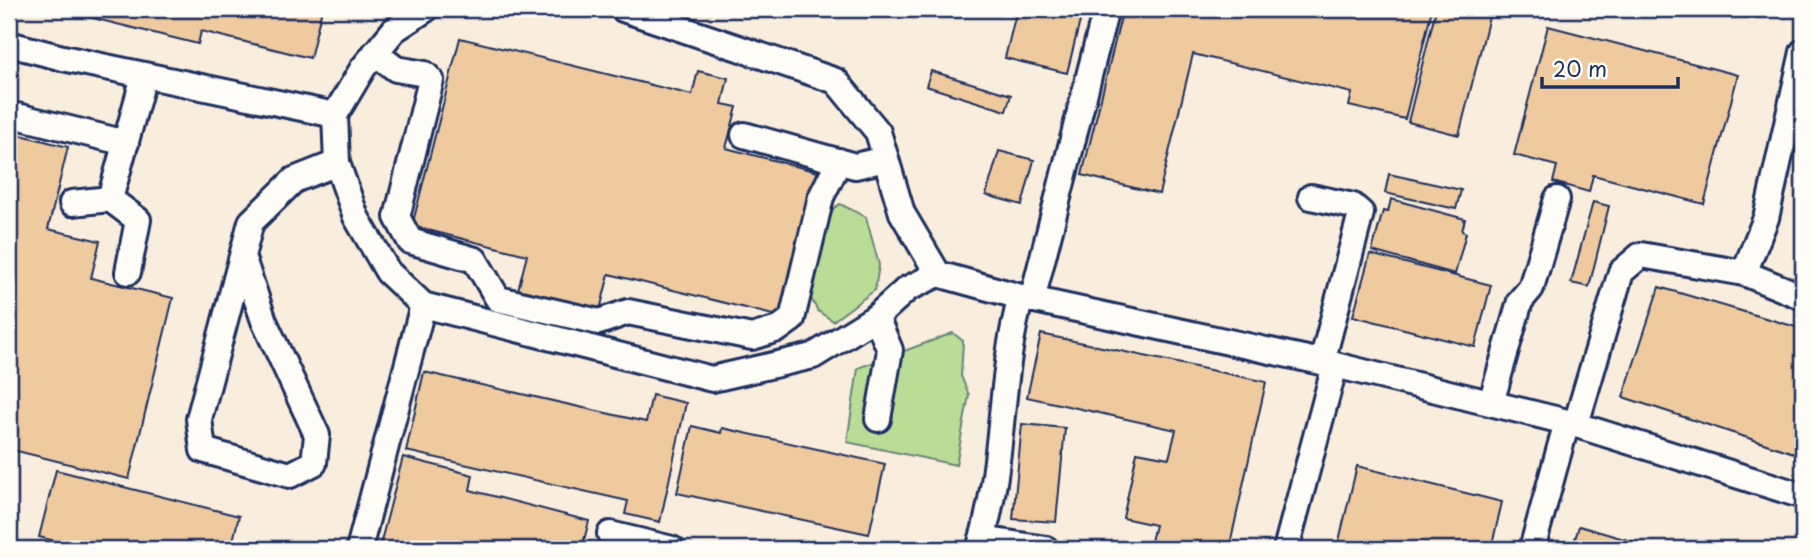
<svg xmlns="http://www.w3.org/2000/svg" width="1812" height="558" font-family="'Playpen Sans',sans-serif">
  <style>
    .built { fill: #f9eddd }
    .green { fill: #b9dd97; stroke: #6a867a; stroke-width: 2 }
    .building { fill: #efca9f; stroke: #1b2f5e; stroke-width: 2 }
    .lines { fill: none; stroke-linecap: round; stroke-linejoin: round }
    .service-casing { stroke: #1b2f5e; stroke-width: 30 }
    .service { stroke: #fdfcf7; stroke-width: 24 }
  </style>
  <rect width="100%" height="100%" fill="#fdfcf7"/>
  <filter id="ink" filterUnits="userSpaceOnUse"><feTurbulence type="fractalNoise" baseFrequency=".0143" numOctaves="2"/><feDisplacementMap in="SourceGraphic" scale="14" xChannelSelector="R" yChannelSelector="G"/><feConvolveMatrix kernelMatrix="1 2 1 2 8 2 1 2 1" color-interpolation-filters="sRGB"/></filter>
  <g filter="url(#ink)">
    <rect class="built" x="9" y="9" width="1794" height="540"/>
    <g class="green">
      <path d="M840,204L866,217L879,265L875,290L833,321L818,311L809,295L828,212Z"/>
      <path d="M953,333L963,341L961,376L969,395L956,465L847,442L858,368Z"/>
    </g>
    <g class="building">
      <path d="M56,9H322L310,58L201,31L198,44Z"/>
      <path d="M1017,9H1083L1067,73L1005,58Z"/>
      <path d="M1123,9H1432L1405,119L1349,106L1352,93L1193,54L1159,194L1082,175Z"/>
      <path d="M1436,9H1491L1459,135L1408,122Z"/>
      <path d="M1548,26L1738,75L1704,204L1593,175L1589,192L1553,182L1557,166L1514,155Z"/>
      <path d="M460,38L692,95L698,71L728,78L722,104L737,107L726,148L818,172L781,317L609,274L599,314L517,294L527,255L412,226Z"/>
      <path d="M931,71L1011,95L1006,111L926,86Z"/>
      <path d="M9,132L68,147L48,229L100,241L91,278L173,298L129,479L9,449Z"/>
      <path d="M999,151L1034,160L1022,205L986,195Z"/>
      <path d="M1389,174L1461,190L1456,209L1385,193Z"/>
      <path d="M1391,199L1465,219L1462,231L1466,233L1455,274L1372,251L1383,211L1388,212Z"/>
      <path d="M1593,202L1609,206L1589,287L1571,283Z"/>
      <path d="M1370,254L1491,285L1475,347L1353,316Z"/>
      <path d="M1659,287L1803,329V456L1623,397Z"/>
      <path d="M1041,334L1266,382L1229,549H1149L1155,525L1123,518L1137,452L1169,458L1176,430L1027,397Z"/>
      <path d="M424,372L646,422L652,395L686,403L660,522L625,514L628,501L406,451Z"/>
      <path d="M1022,424L1065,428L1056,522L1013,519Z"/>
      <path d="M692,426L721,433L722,428L885,464L869,534L677,493Z"/>
      <path d="M403,457L473,475L470,490L589,521L582,548L586,549H379Z"/>
      <path d="M1357,466L1502,502L1491,549H1337Z"/>
      <path d="M56,470L239,516L231,549H87L39,537Z"/>
      <path d="M1579,526L1659,549H1572Z"/>
    </g>
    <g class="lines">
      <defs>
        <g id="service">
          <path d="M623,9L836,81L878,132L902,213L938,274L1021,297L1335,365L1567,422L1803,496"/>
          <path d="M9,44L63,58L335,115L363,68L394,30L426,9"/>
          <path d="M375,53L396,69L425,74L431,80L397,217L410,241L475,260L498,299L599,322L628,312L752,337L778,329L792,319L821,197L839,161"/>
          <path d="M9,114L126,143"/>
          <path d="M335,115L337,163L356,217L388,272L423,305L712,379L813,356L876,317L907,289L938,274"/>
          <path d="M744,135L855,166L886,159"/>
          <path d="M1311,197L1353,206L1361,213L1322,362"/>
          <path d="M72,203L110,199"/>
          <path d="M242,256L264,321L317,435L314,463L290,475L203,450L199,419L251,222L294,180L337,163"/>
          <path d="M128,272L138,220L110,199L144,76"/>
          <path d="M1744,273L1766,218L1803,52"/>
          <path d="M1032,300L1106,9"/>
          <path d="M876,317L890,350L878,419"/>
          <path d="M1491,403L1520,301L1531,288L1557,199"/>
          <path d="M1576,424L1621,272L1641,255L1744,273L1803,297"/>
          <path d="M610,534L672,549"/>
          <path d="M982,539L1046,549"/>
          <path d="M359,549L423,305"/>
          <path d="M979,549C1005,468 998,379 1021,297"/>
          <path d="M1286,549L1335,365"/>
          <path d="M1532,549L1567,422"/>
        </g>
      </defs>
      <use href="#service" class="service-casing"/>
      <use href="#service" class="service"/>
    </g>
  </g>
  <rect width="1812" height="558" fill="none" stroke="#fdfcf7" stroke-width="35"/>
  <rect x="18" y="18" width="1777" height="523" fill="none" stroke="#1b2f5e" stroke-width="2.5" filter="url(#ink)"/>
  <path d="M1542 77v10h136v-10" fill="none" stroke="#1b2f5e" stroke-width="3.5"/>
  <text x="1553" y="77" font-size="21" fill="#1b2f5e" stroke="#fdfcf7" stroke-width="5" paint-order="stroke">20 m</text>
</svg>
